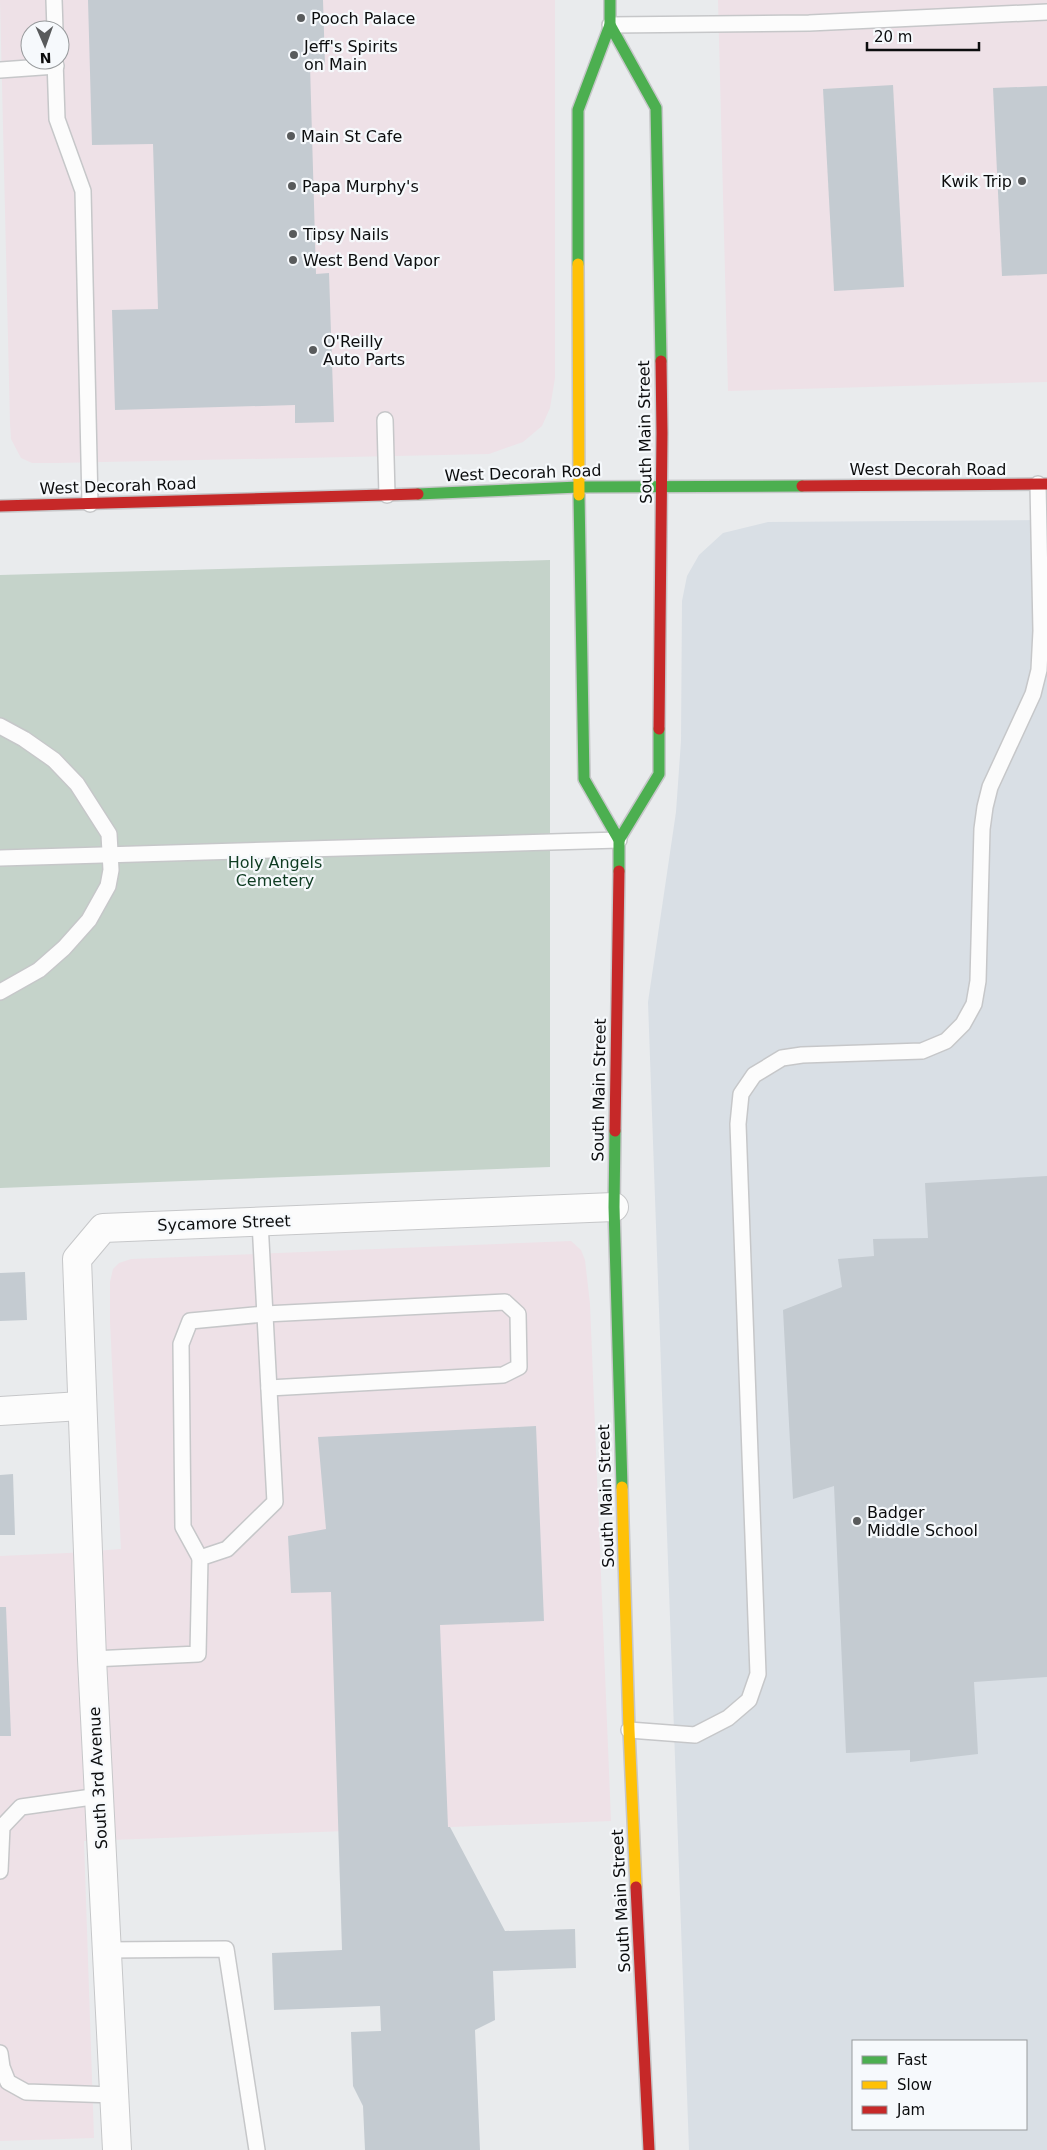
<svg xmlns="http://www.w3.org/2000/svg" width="1047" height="2150" font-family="'DejaVu Sans',sans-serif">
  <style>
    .commercial { fill: #eee1e7; fill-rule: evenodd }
    .built { fill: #d9dfe5; fill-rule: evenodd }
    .green { fill: #c5d3ca }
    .building { fill: #c4cbd1 }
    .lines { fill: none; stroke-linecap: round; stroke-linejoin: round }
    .lane-casing { stroke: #c6c7c9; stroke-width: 18 }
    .street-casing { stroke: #c6c7c9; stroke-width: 30 }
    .fast-casing { stroke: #c6c7c9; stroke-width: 14 }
    .slow-casing { stroke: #c6c7c9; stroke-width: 14 }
    .jam-casing { stroke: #c6c7c9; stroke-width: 14 }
    .lane { stroke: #fcfcfc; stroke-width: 15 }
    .street { stroke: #fcfcfc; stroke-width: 28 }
    .fast { stroke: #4caf50; stroke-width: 11 }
    .slow { stroke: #ffc107; stroke-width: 11 }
    .jam { stroke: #c62828; stroke-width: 11 }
    .poi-dot { fill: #595b5c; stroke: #f6f9fc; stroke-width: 2 }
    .labels { text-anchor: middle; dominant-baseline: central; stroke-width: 4.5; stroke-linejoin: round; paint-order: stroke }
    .poi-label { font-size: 16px; fill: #0c0d0e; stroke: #f6f9fc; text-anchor: start }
    .street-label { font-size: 16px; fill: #0c0d0e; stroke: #f6f9fc }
    .park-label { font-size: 16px; fill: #0e3b21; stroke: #f6f9fc }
  </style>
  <rect width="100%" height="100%" fill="#e9ebed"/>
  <g class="commercial">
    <path d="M0,0H555V378L550,408L542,426L523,442L489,454L56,463H32L21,458L11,439L10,423ZM30,30H60V60H30Z"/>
    <path d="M718,0H1047V382L728,391Z"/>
    <path d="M571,1241L581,1250L585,1260L590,1304L611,1821L84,1841L94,2138L0,2141V1556L68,1553L121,1549L110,1322V1282L113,1269L119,1263L131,1259Z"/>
  </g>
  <path class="built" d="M1047,520V2150H689L648,1002L676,812L681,741L682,601L687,576L699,555L723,533L768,522ZM853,2041H1026V2129H853Z"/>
  <path class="green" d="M550,560V1167L0,1188V575Z"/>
  <g class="building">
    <path d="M88,0H323L325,65H310L316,274L329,273L334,422L295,423V405L115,410L112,310L158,309L153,144L92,145Z"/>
    <path d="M893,85L904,287L834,291L823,89Z"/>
    <path d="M1047,86V274L1002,276L993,88Z"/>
    <path d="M1047,1176V1677L974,1682L978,1754L910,1762V1750L846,1753L834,1486L793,1499L783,1310L842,1287L838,1259L874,1256L873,1239L928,1238L925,1183Z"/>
    <path d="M25,1272L27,1320L0,1321V1273Z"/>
    <path d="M536,1426L544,1621L440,1625L448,1827H450L505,1931L575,1929L576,1968L493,1971L495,2020L475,2030L480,2150H365L363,2106L353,2086L351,2032L381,2031L380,2006L274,2010L272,1953L342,1950L331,1592L291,1593L288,1536L326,1529L318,1437Z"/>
    <path d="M13,1474L15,1535H0V1475Z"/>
    <path d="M0,1607H6L11,1736H0Z"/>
  </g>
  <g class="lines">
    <defs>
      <g id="lane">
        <path d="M54,0L55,30"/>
        <path d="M610,25L809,23L1047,12"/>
        <path d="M55,60L57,119L83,191L90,504"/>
        <path d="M0,70L56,66"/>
        <path d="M385,420L387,495"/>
        <path d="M0,726L24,739L54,760L77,784L109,834L111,870L108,886L89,920L64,948L39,970L0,992"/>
        <path d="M0,858L619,840"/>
        <path d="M200,1558L183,1527L181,1344L190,1321L265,1314L505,1302L518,1314L519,1367L503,1375L269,1388"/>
        <path d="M92,1659L198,1654L200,1558L227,1549L275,1502L260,1222"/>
        <path d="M629,1730L695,1735L728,1718L749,1700L758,1674L738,1124L741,1094L754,1075L782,1058L802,1055L922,1051L946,1041L963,1024L974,1004L978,981L982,829L985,807L990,787L1033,694L1039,670L1041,631L1038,484"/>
        <path d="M0,1871L2,1827L21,1807L99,1796"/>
        <path d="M107,1950L226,1949L257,2150"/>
        <path d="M0,2053L2,2067L8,2082L26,2092L114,2095"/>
      </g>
      <g id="street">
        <path d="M0,1411L81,1406"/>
        <path d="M117,2150L92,1659L77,1259L103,1228L614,1207"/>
      </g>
      <g id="fast">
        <path d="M610,25L656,108L661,361"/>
        <path d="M578,264V110L610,25V0"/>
        <path d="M418,494L579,487L802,486"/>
        <path d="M579,495L584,779L619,840V871"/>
        <path d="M619,840L659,774V729"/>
        <path d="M615,1131L614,1207L622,1487"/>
      </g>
      <g id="slow">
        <path d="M578,264L579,495"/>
        <path d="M622,1487L629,1730L636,1887"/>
      </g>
      <g id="jam">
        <path d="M802,486L1047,484"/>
        <path d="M0,506L418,494"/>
        <path d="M659,729L662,433L661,361"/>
        <path d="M615,1131L619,871"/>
        <path d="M636,1887L649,2150"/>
      </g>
    </defs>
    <use href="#lane" class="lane-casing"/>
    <use href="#street" class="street-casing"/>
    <use href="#fast" class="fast-casing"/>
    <use href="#slow" class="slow-casing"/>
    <use href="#jam" class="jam-casing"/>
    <use href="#lane" class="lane"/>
    <use href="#street" class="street"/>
    <use href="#fast" class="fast"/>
    <use href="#slow" class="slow"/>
    <use href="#jam" class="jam"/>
  </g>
  <g class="poi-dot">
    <circle cx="301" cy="18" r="5"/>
    <circle cx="294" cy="55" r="5"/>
    <circle cx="291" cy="136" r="5"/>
    <circle cx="1022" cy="181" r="5"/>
    <circle cx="292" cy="186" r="5"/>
    <circle cx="293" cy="234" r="5"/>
    <circle cx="293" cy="260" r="5"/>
    <circle cx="313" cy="350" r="5"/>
    <circle cx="857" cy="1521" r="5"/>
  </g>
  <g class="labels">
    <g class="poi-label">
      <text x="311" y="18">Pooch Palace</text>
      <text x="304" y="46">Jeff's Spirits<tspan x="304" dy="18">on Main</tspan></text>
      <text x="301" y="136">Main St Cafe</text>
      <text x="1012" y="181" text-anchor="end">Kwik Trip</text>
      <text x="302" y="186">Papa Murphy's</text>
      <text x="303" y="234">Tipsy Nails</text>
      <text x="303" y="260">West Bend Vapor</text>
      <text x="323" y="341">O'Reilly<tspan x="323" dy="18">Auto Parts</tspan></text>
      <text x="867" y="1512">Badger<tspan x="867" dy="18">Middle School</tspan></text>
    </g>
    <g class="street-label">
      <text transform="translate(645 432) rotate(-91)">South Main Street</text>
      <text x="928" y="469">West Decorah Road</text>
      <text transform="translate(523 473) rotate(-2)">West Decorah Road</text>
      <text transform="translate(118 486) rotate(-2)">West Decorah Road</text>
      <text transform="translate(599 1090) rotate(-89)">South Main Street</text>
      <text transform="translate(224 1223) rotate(-2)">Sycamore Street</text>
      <text transform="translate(606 1496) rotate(-92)">South Main Street</text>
      <text transform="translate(98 1778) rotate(-93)">South 3rd Avenue</text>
      <text transform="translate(621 1901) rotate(-93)">South Main Street</text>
    </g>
    <g class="park-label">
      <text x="275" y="862">Holy Angels<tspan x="275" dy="18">Cemetery</tspan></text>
    </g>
  </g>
  <rect x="852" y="2040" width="175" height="90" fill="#f6f9fc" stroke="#989b9d"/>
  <rect x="862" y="2056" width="25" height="8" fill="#4caf50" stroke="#989b9d"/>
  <text x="897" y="2065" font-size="15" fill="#0c0d0e">Fast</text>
  <rect x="862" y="2081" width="25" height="8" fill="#ffc107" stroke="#989b9d"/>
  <text x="897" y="2090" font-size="15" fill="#0c0d0e">Slow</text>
  <rect x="862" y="2106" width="25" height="8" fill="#c62828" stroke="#989b9d"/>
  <text x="897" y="2115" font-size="15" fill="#0c0d0e">Jam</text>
  <g transform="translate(45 45) rotate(178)"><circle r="24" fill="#f6f9fc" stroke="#989b9d"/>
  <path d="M0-4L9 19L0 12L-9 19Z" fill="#595b5c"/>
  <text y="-8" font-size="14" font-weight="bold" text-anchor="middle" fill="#0c0d0e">N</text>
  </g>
  <path d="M867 42v8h112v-8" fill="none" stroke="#0c0d0e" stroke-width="2.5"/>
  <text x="874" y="42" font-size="15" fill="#0c0d0e" stroke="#f6f9fc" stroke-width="4" paint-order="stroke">20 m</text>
</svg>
